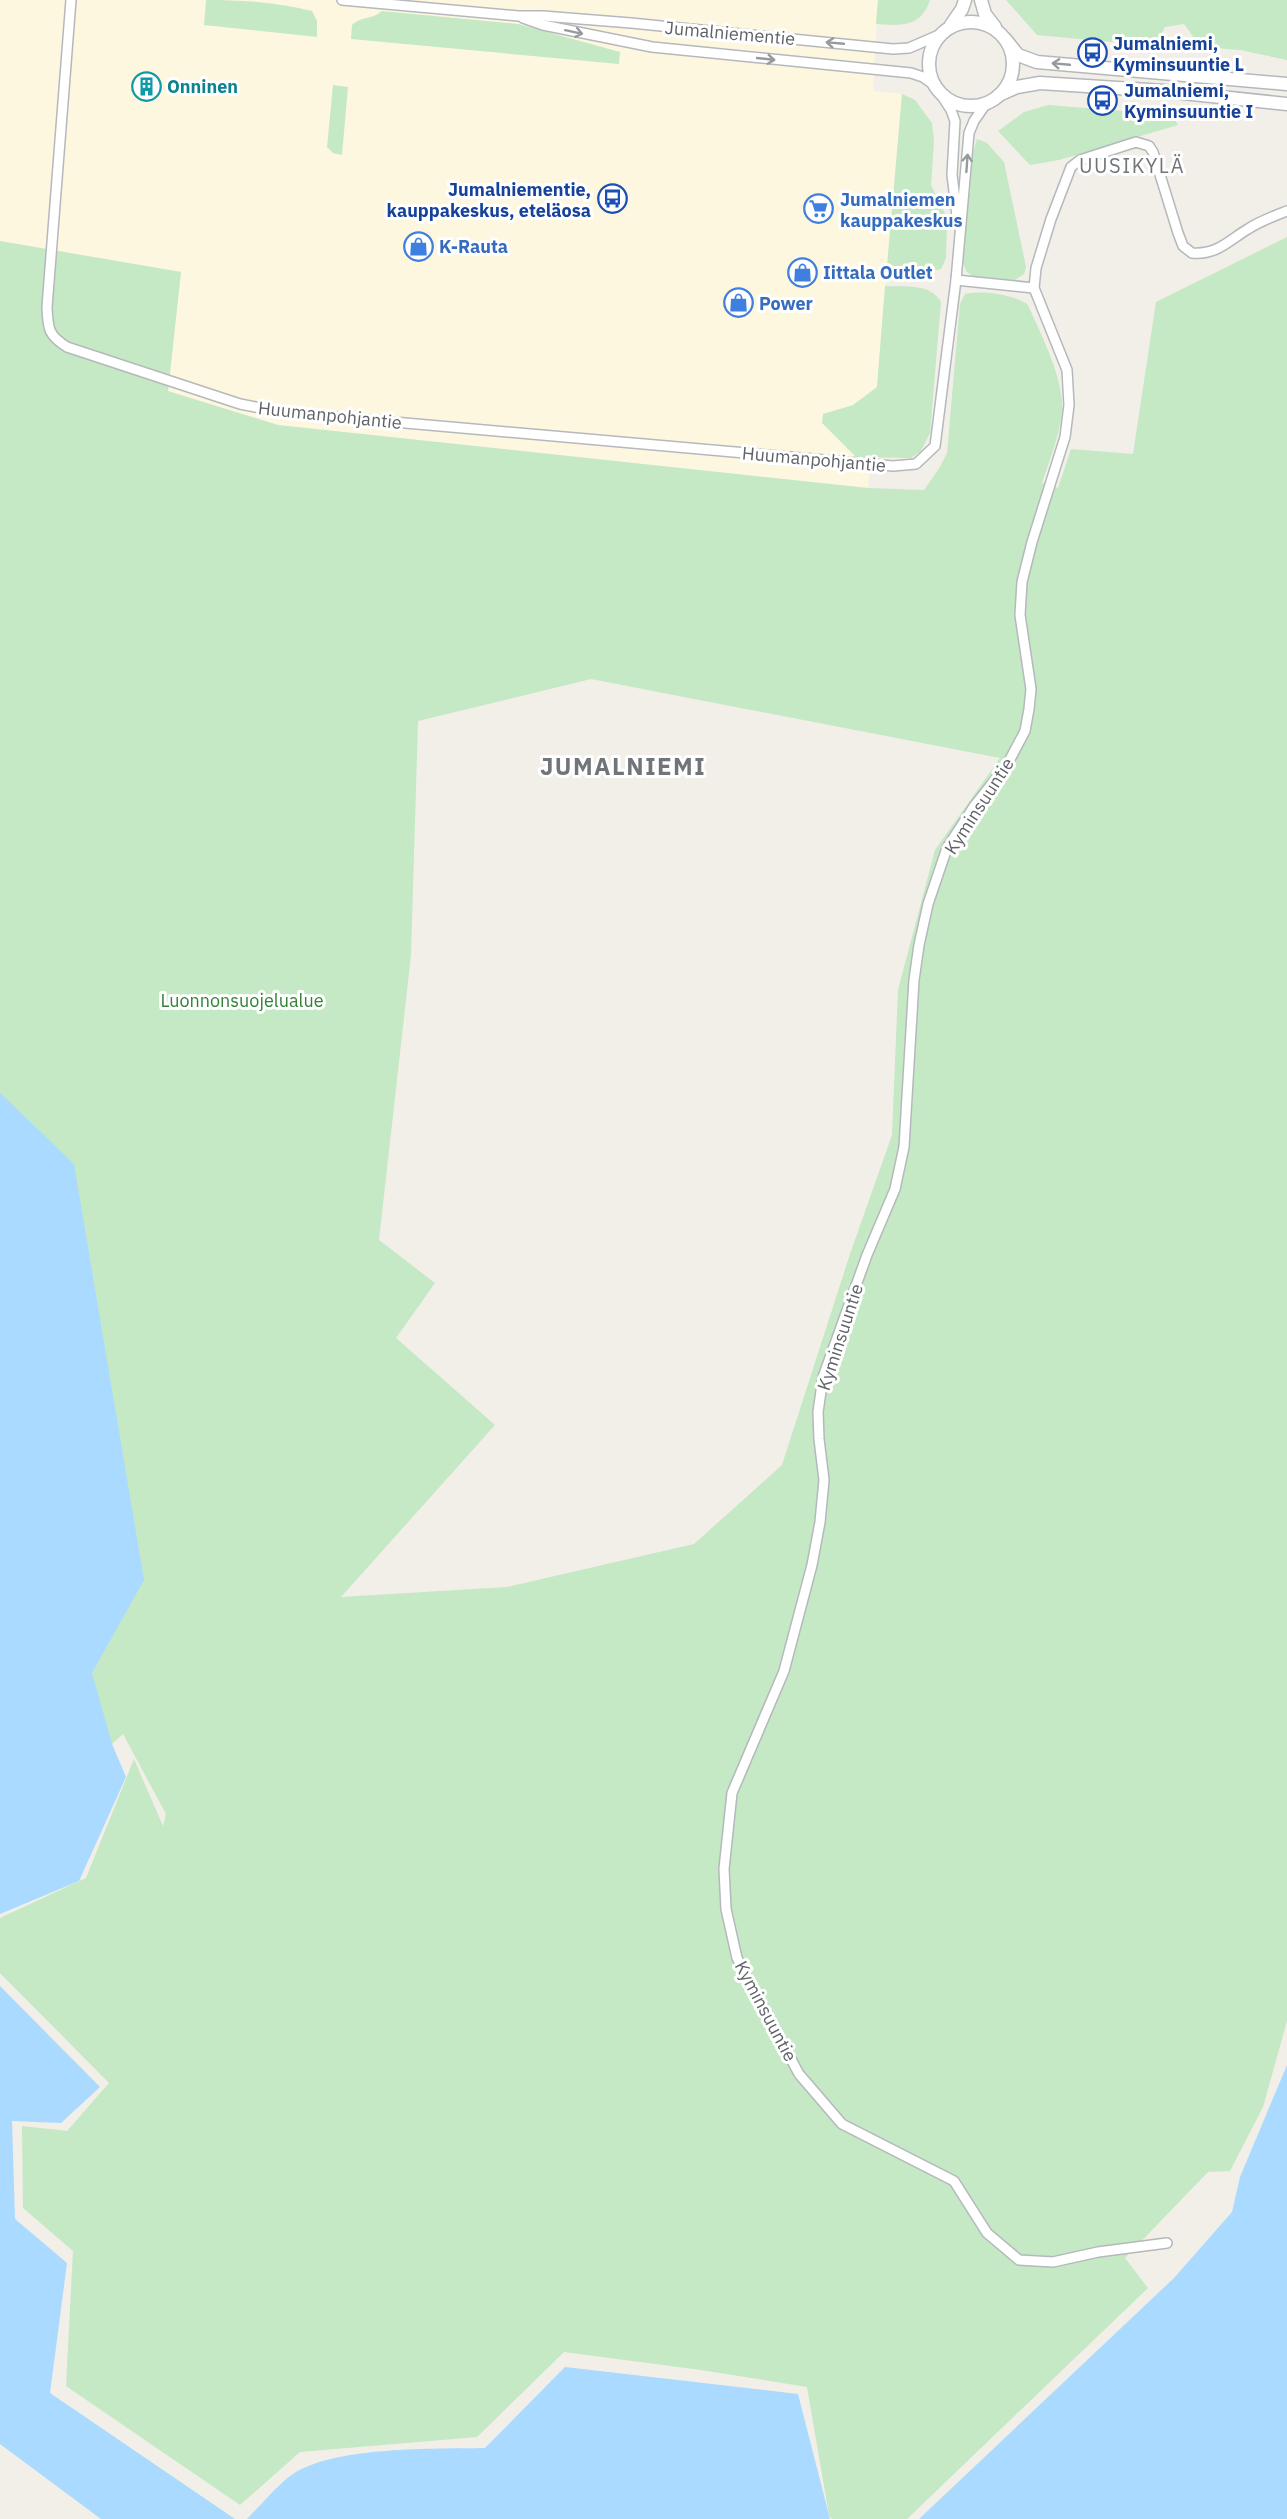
<svg xmlns="http://www.w3.org/2000/svg" width="1287" height="2519" font-family="'IBM Plex Sans',sans-serif">
  <style>
    .commercial { fill: #fef7e0 }
    .green { fill: #c5e8c5; fill-rule: evenodd }
    .water { fill: #aadaff }
    .lines { fill: none; stroke-linecap: round; stroke-linejoin: round }
    .minor-casing { stroke: #b5b8bc; stroke-width: 12 }
    .tertiary-casing { stroke: #b5b8bc; stroke-width: 15 }
    .minor { stroke: #fff; stroke-width: 9 }
    .tertiary { stroke: #fff; stroke-width: 12 }
    .oneway { stroke: #979a9d }
    .labels { text-anchor: middle; dominant-baseline: central; stroke-width: 6; stroke-linejoin: round; paint-order: stroke }
    .street-label { font-size: 18px; fill: #5f6368; stroke: #fff }
    .transit-label { font-size: 18px; font-weight: bold; fill: #164399; stroke: #fff; text-anchor: start }
    .culture-label { font-size: 18px; font-weight: bold; fill: #0d838f; stroke: #fff; text-anchor: start }
    .shop-label { font-size: 18px; font-weight: bold; fill: #366cbe; stroke: #fff; text-anchor: start }
    .park-label { font-size: 18px; fill: #348238; stroke: #fff }
    .neighbourhood-label { font-size: 20px; letter-spacing: 1.5px; fill: #70757a; stroke: #fff }
    .district-label { font-size: 24px; font-weight: bold; letter-spacing: 1.5px; fill: #70757a; stroke: #fff }
  </style>
  <rect width="100%" height="100%" fill="#f1efe8"/>
  <path class="commercial" d="M0,0H878L873,91L902,94L868,488L278,425L168,392L181,272L0,241Z"/>
  <g class="green">
    <path d="M206,0C242,0 277,2 312,11L317,21V37L204,25Z"/>
    <path d="M878,0H930C921,27 901,26 876,24Z"/>
    <path d="M1006,0H1287V60L1240,50L1215,48L1197,42L1184,24L1165,27L1155,46L1037,35Z"/>
    <path d="M382,11L518,24L620,52L619,64L351,39L352,25C361,16 372,20 382,11Z"/>
    <path d="M333,85L348,87L342,155L333,153L327,147Z"/>
    <path d="M902,94L915,100L932,123L934,141L931,185L947,218L946,258L941,269L932,271L887,266Z"/>
    <path d="M1048,105L1172,115L1178,125L1059,160L1030,165L998,131L1024,112Z"/>
    <path d="M977,139L987,143L1004,162L1026,267L1024,274L1015,280L972,276L966,271L963,262L972,156Z"/>
    <path d="M1287,237V2021L1263,2107L1230,2171L1208,2172L1125,2258L1148,2288L907,2519H832L829,2515L807,2387L701,2370L564,2352L477,2437L300,2452L240,2505L66,2386L73,2251L23,2208L22,2126L67,2131L109,2083L0,1973V1918L86,1878L134,1759L163,1826L166,1814L123,1734L112,1744L53,1730L0,1093V241L181,272L168,391L278,425L868,488L924,490L940,467L947,453L960,304L965,294C981,290 1014,294 1028,305C1040,332 1060,371 1062,402C1064,424 1049,462 1042,483L1058,488L1071,449L1133,454L1156,302ZM591,679L1000,758L935,850L898,990L892,1135L850,1254L782,1465L694,1544L507,1587L341,1597L495,1425L396,1338L435,1283L379,1240L411,955L418,721Z"/>
    <path d="M885,286C904,287 931,283 941,302L930,433L921,451L911,458L856,457L822,423L823,414L853,405L877,387Z"/>
  </g>
  <g class="water">
    <path d="M0,1093L74,1164L144,1580L92,1673L112,1744L126,1777L79,1881L0,1914Z"/>
    <path d="M0,1986L100,2087L61,2123L12,2121L15,2219L67,2263L50,2393L235,2519H101L0,2444Z"/>
    <path d="M1287,2065V2519H919L1174,2278L1232,2212L1240,2177Z"/>
    <path d="M565,2367L798,2394L830,2519H247C261,2505 278,2484 293,2474C335,2446 435,2449 485,2448Z"/>
  </g>
  <g class="lines">
    <defs>
      <g id="minor">
        <path d="M71,0L47,307C48,329 48,335 67,347L240,404L281,412L893,466L916,464L935,446L956,280L969,133L974,121L985,105"/>
        <path d="M342,0L518,16H543L631,23L893,49L909,48L939,35"/>
        <path d="M523,18L543,25L652,47L911,73L923,77L933,84"/>
        <path d="M942,96L951,110L955,121L952,175L958,224"/>
        <path d="M956,280L1034,288"/>
        <path d="M1167,2243L1098,2252L1053,2262L1019,2260L987,2233L954,2181L842,2124L799,2074L737,1958L726,1909L724,1869L732,1793L784,1671L812,1565L820,1522L824,1480L819,1439L818,1412L823,1377L867,1255L895,1189L904,1147L914,980L919,945L928,904L947,848L975,805L1007,765L1025,731L1029,709L1031,689L1020,615L1022,582L1032,542L1065,437L1069,405L1067,370L1034,288L1036,268L1051,219L1071,167L1080,160L1136,142L1149,146L1153,152L1178,233L1183,246L1192,253C1217,255 1228,241 1248,229C1260,221 1274,216 1287,211"/>
      </g>
      <g id="tertiary">
        <path d="M981,0L985,14L995,27"/>
        <circle cx="971" cy="64" r="42"/>
        <path d="M951,25L962,9L965,0"/>
        <path d="M1006,40L1018,55L1037,62L1287,84"/>
        <path d="M999,95L1017,87L1040,83L1164,91L1287,104"/>
      </g>
    </defs>
    <use href="#minor" class="minor-casing"/>
    <use href="#tertiary" class="tertiary-casing"/>
    <use href="#minor" class="minor"/>
    <use href="#tertiary" class="tertiary"/>
  </g>
  <defs><path id="oneway-shaft" d="M-6 0H5M1.5-3L5.5 0L1.5 3" fill="none" stroke-width="1.6" stroke-linecap="round" stroke-linejoin="round" transform="scale(1.5)"/></defs>
  <g class="oneway">
    <use href="#oneway-shaft" transform="translate(574 32) rotate(12)"/>
    <use href="#oneway-shaft" transform="translate(835 43) rotate(-175)"/>
    <use href="#oneway-shaft" transform="translate(766 59) rotate(6)"/>
    <use href="#oneway-shaft" transform="translate(1061 64) rotate(-175)"/>
    <use href="#oneway-shaft" transform="translate(967 163) rotate(-86)"/>
  </g>
  <defs>
    <symbol id="bus-ring" viewBox="-11 -11 22 22"><circle r="9.5" fill="#fff" stroke="#1a4fb4" stroke-width="1.5"/><path d="M-5-6H5V4H4V6H2V4H-2V6H-4V4H-5ZM-3.5-4V0h7V-4ZM-3.5 1.2v1.5H-2V1.2ZM2 1.2v1.5H3.5V1.2Z" fill="#1a4fb4"/></symbol>
    <symbol id="building-ring" viewBox="-11 -11 22 22"><circle r="9.5" fill="#fff" stroke="#0f9aa8" stroke-width="1.5"/><path d="M-4-6H4V6H1V3H-1V6H-4ZM-2.5-4.3h1.7v1.8h-1.7ZM.8-4.3h1.7v1.8H.8ZM-2.5-1h1.7V.8h-1.7ZM.8-1h1.7V.8H.8Z" fill="#0f9aa8"/></symbol>
    <symbol id="supermarket-ring" viewBox="-11 -11 22 22"><circle r="9.5" fill="#fff" stroke="#3f7fe0" stroke-width="1.5"/><path d="M-6-5.5h2.5l.6 2H6L4.5 2H-2.5L-4.4-4H-6ZM-1.5 3.2a1.3 1.3 0 1 0 .1 0ZM3 3.2a1.3 1.3 0 1 0 .1 0Z" fill="#3f7fe0"/></symbol>
    <symbol id="shop-ring" viewBox="-11 -11 22 22"><circle r="9.5" fill="#fff" stroke="#3f7fe0" stroke-width="1.5"/><path d="M-5-2.5h2.3a2.7 3.5 0 0 1 5.4 0H5L5.5 6h-11ZM-1.5-2.5h3a1.5 2.3 0 0 0-3 0Z" fill="#3f7fe0"/></symbol>
  </defs>
  <g fill-rule="evenodd">
    <use href="#bus-ring" x="1076" y="36" width="33" height="33"/>
    <use href="#building-ring" x="130" y="70" width="33" height="33"/>
    <use href="#bus-ring" x="1086" y="84" width="33" height="33"/>
    <use href="#bus-ring" x="596" y="182" width="33" height="33"/>
    <use href="#supermarket-ring" x="802" y="192" width="33" height="33"/>
    <use href="#shop-ring" x="402" y="230" width="33" height="33"/>
    <use href="#shop-ring" x="786" y="256" width="33" height="33"/>
    <use href="#shop-ring" x="722" y="286" width="33" height="33"/>
  </g>
  <g class="labels">
    <g class="street-label">
      <text transform="translate(730 33) rotate(5)">Jumalniementie</text>
      <text transform="translate(330 415) rotate(6)">Huumanpohjantie</text>
      <text transform="translate(814 459) rotate(5)">Huumanpohjantie</text>
      <text transform="translate(979 806) rotate(-57)">Kyminsuuntie</text>
      <text transform="translate(840 1337) rotate(-72)">Kyminsuuntie</text>
      <text transform="translate(766 2011) rotate(62)">Kyminsuuntie</text>
    </g>
    <g class="transit-label">
      <text x="1113" y="43">Jumalniemi,<tspan x="1113" dy="21">Kyminsuuntie L</tspan></text>
      <text x="1124" y="90">Jumalniemi,<tspan x="1124" dy="21">Kyminsuuntie I</tspan></text>
      <text x="591" y="189" text-anchor="end">Jumalniementie,<tspan x="591" dy="21">kauppakeskus, eteläosa</tspan></text>
    </g>
    <g class="culture-label">
      <text x="167" y="86">Onninen</text>
    </g>
    <g class="shop-label">
      <text x="840" y="199">Jumalniemen<tspan x="840" dy="21">kauppakeskus</tspan></text>
      <text x="439" y="246">K-Rauta</text>
      <text x="823" y="272">Iittala Outlet</text>
      <text x="759" y="303">Power</text>
    </g>
    <g class="park-label">
      <text x="242" y="1000">Luonnonsuojelualue</text>
    </g>
    <g class="neighbourhood-label">
      <text x="1132" y="165">UUSIKYLÄ</text>
    </g>
    <g class="district-label">
      <text x="623" y="766">JUMALNIEMI</text>
    </g>
  </g>
</svg>
